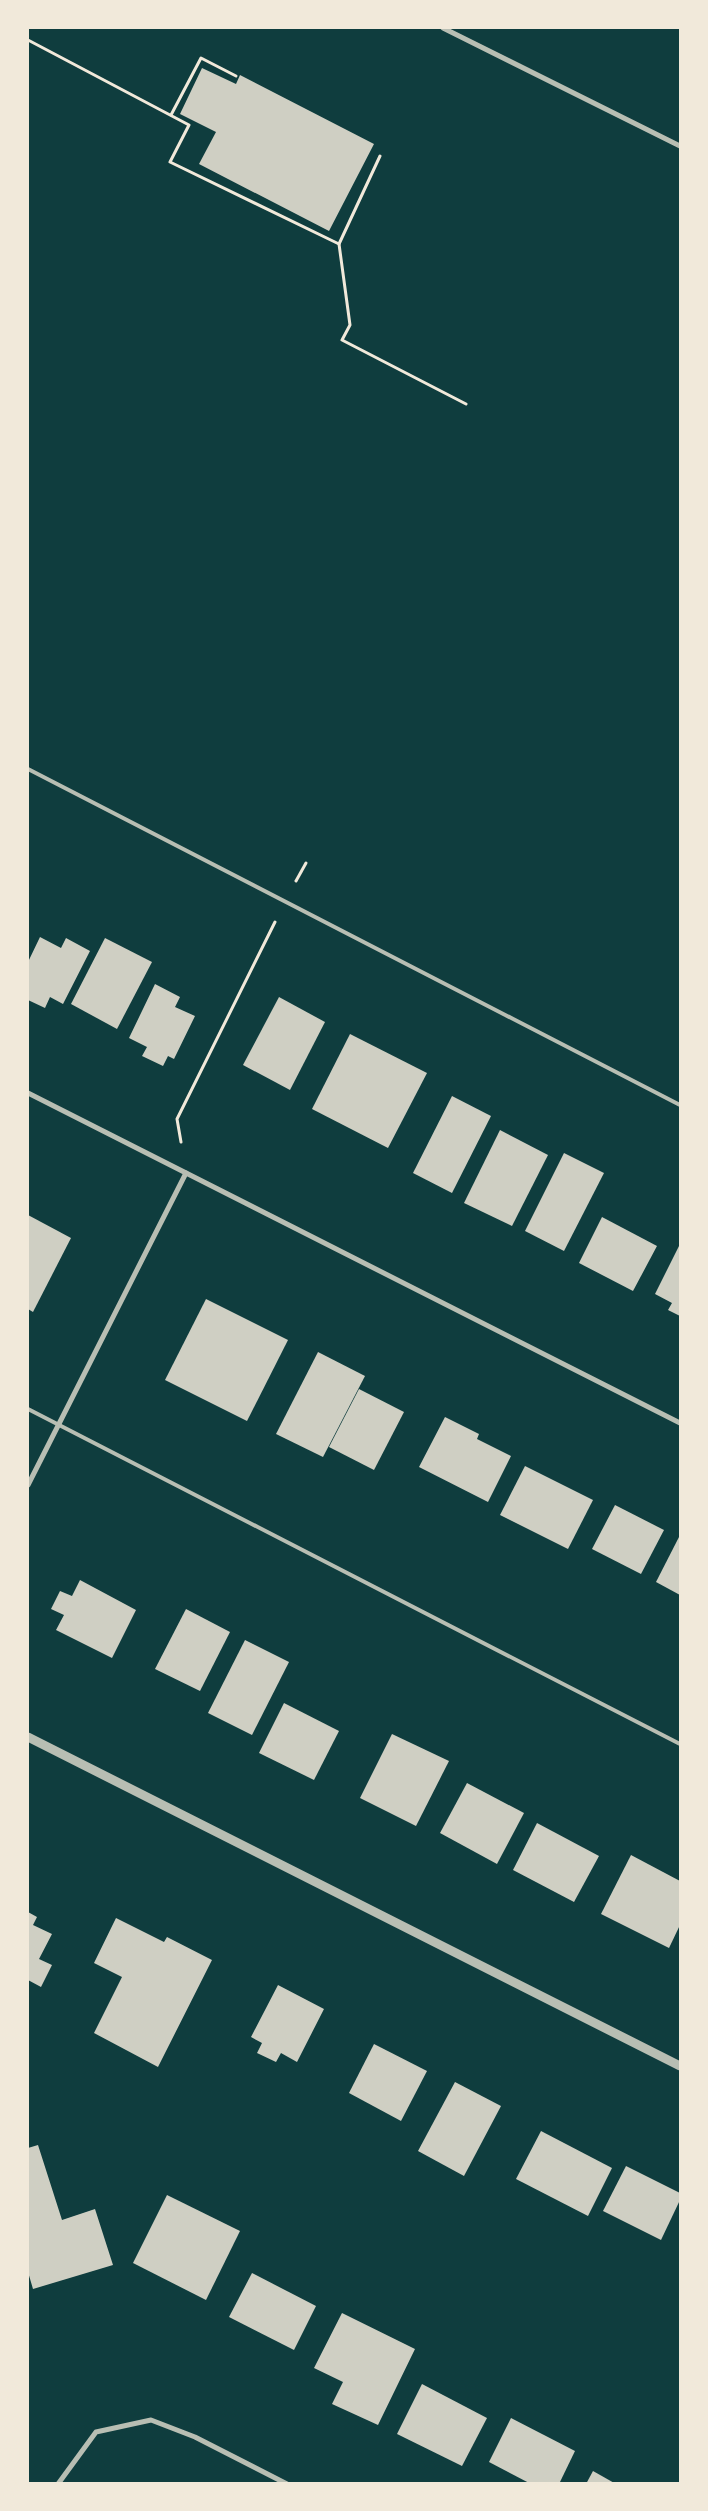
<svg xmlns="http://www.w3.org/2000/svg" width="708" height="2511" font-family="'Open Sans',sans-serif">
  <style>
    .building { fill: #cfcfc3 }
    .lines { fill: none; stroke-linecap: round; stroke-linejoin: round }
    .path { stroke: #f1e9da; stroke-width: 3 }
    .service { stroke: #b8beb3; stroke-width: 4 }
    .minor { stroke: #b8beb3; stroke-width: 5 }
    .tertiary { stroke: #b8beb3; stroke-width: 9 }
  </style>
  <rect width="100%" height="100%" fill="#0f3d3e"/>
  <g class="building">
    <path d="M202,68L236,84L240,75L374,144L329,231L199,164L216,132L180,114Z"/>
    <path d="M40,937L61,948L66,938L90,951L63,1004L50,997L45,1008L28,1000V962Z"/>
    <path d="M105,938L152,962L117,1029L71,1004Z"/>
    <path d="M155,984L180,997L175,1007L195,1016L174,1059L168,1056L163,1066L142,1056L147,1047L129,1038Z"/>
    <path d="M279,997L325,1022L290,1090L243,1065Z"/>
    <path d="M350,1034L427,1073L388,1148L312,1109Z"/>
    <path d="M452,1096L491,1116L452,1193L413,1173Z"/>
    <path d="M500,1130L548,1155L512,1226L464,1203Z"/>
    <path d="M564,1153L604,1173L564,1251L525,1231Z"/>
    <path d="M28,1215L71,1238L33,1312L28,1309Z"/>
    <path d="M602,1217L657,1246L633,1291L579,1263Z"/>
    <path d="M680,1244V1316L668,1310L672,1303L655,1294Z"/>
    <path d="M206,1299L288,1340L247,1421L165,1380Z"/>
    <path d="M318,1352L365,1376L323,1457L276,1434Z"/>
    <path d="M359,1389L404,1412L374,1470L329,1447Z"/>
    <path d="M445,1417L479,1434L477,1439L511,1456L488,1502L419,1467Z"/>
    <path d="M525,1466L593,1500L568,1549L500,1515Z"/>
    <path d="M615,1505L664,1530L641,1574L592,1549Z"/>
    <path d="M679,1537L680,1538V1595L656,1582Z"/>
    <path d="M80,1580L136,1610L112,1658L56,1630L64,1615L51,1609L60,1591L72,1596Z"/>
    <path d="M186,1609L230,1632L200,1691L155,1669Z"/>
    <path d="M245,1640L289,1662L252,1735L208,1713Z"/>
    <path d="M284,1703L339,1731L314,1780L259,1753Z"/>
    <path d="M392,1734L449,1761L416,1826L360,1798Z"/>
    <path d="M467,1783L524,1813L497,1864L440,1833Z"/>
    <path d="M537,1823L599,1856L574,1902L513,1870Z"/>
    <path d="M631,1855L680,1881V1925L669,1948L601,1914Z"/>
    <path d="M28,1912L37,1917L33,1925L52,1934L39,1959L52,1965L41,1987L28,1980Z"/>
    <path d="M116,1918L164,1942L167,1937L212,1960L158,2067L94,2033L122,1977L94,1963Z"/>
    <path d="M278,1985L324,2009L297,2062L281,2053L276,2062L257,2053L262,2043L251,2037Z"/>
    <path d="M374,2044L427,2071L401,2121L349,2093Z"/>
    <path d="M455,2082L501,2106L464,2176L418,2151Z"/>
    <path d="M541,2131L612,2168L588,2216L516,2179Z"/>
    <path d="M38,2145L62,2220L95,2209L113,2265L33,2289L28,2272V2148Z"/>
    <path d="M626,2166L680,2193V2200L661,2240L603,2211Z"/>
    <path d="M167,2195L240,2231L206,2300L133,2263Z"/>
    <path d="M252,2273L316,2306L294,2350L229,2317Z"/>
    <path d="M342,2313L415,2349L378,2425L332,2404L343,2382L314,2368Z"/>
    <path d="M422,2384L487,2418L462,2466L397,2434Z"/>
    <path d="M511,2418L575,2451L559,2484H531L489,2462Z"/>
    <path d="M593,2471L616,2484H586Z"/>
  </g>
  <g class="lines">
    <g class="path">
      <path d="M28,40L189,125L170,162L339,244"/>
      <path d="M171,115L201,58L236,76"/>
      <path d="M380,156L339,244L350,325L342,340L466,404"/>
      <path d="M296,881L306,863"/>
      <path d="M181,1142L177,1119L275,922"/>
    </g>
    <g class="service">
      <path d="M28,769L680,1105"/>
      <path d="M28,1409L680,1744"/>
    </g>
    <g class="minor">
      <path d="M443,28L680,146"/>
      <path d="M28,1093L680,1423"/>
      <path d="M28,1485L186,1173"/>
      <path d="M58,2484L96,2432L151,2420L195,2437L287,2484"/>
    </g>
    <path class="tertiary" d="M28,1737L680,2066"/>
  </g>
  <rect width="708" height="2511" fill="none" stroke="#f1e9da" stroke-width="58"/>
</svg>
